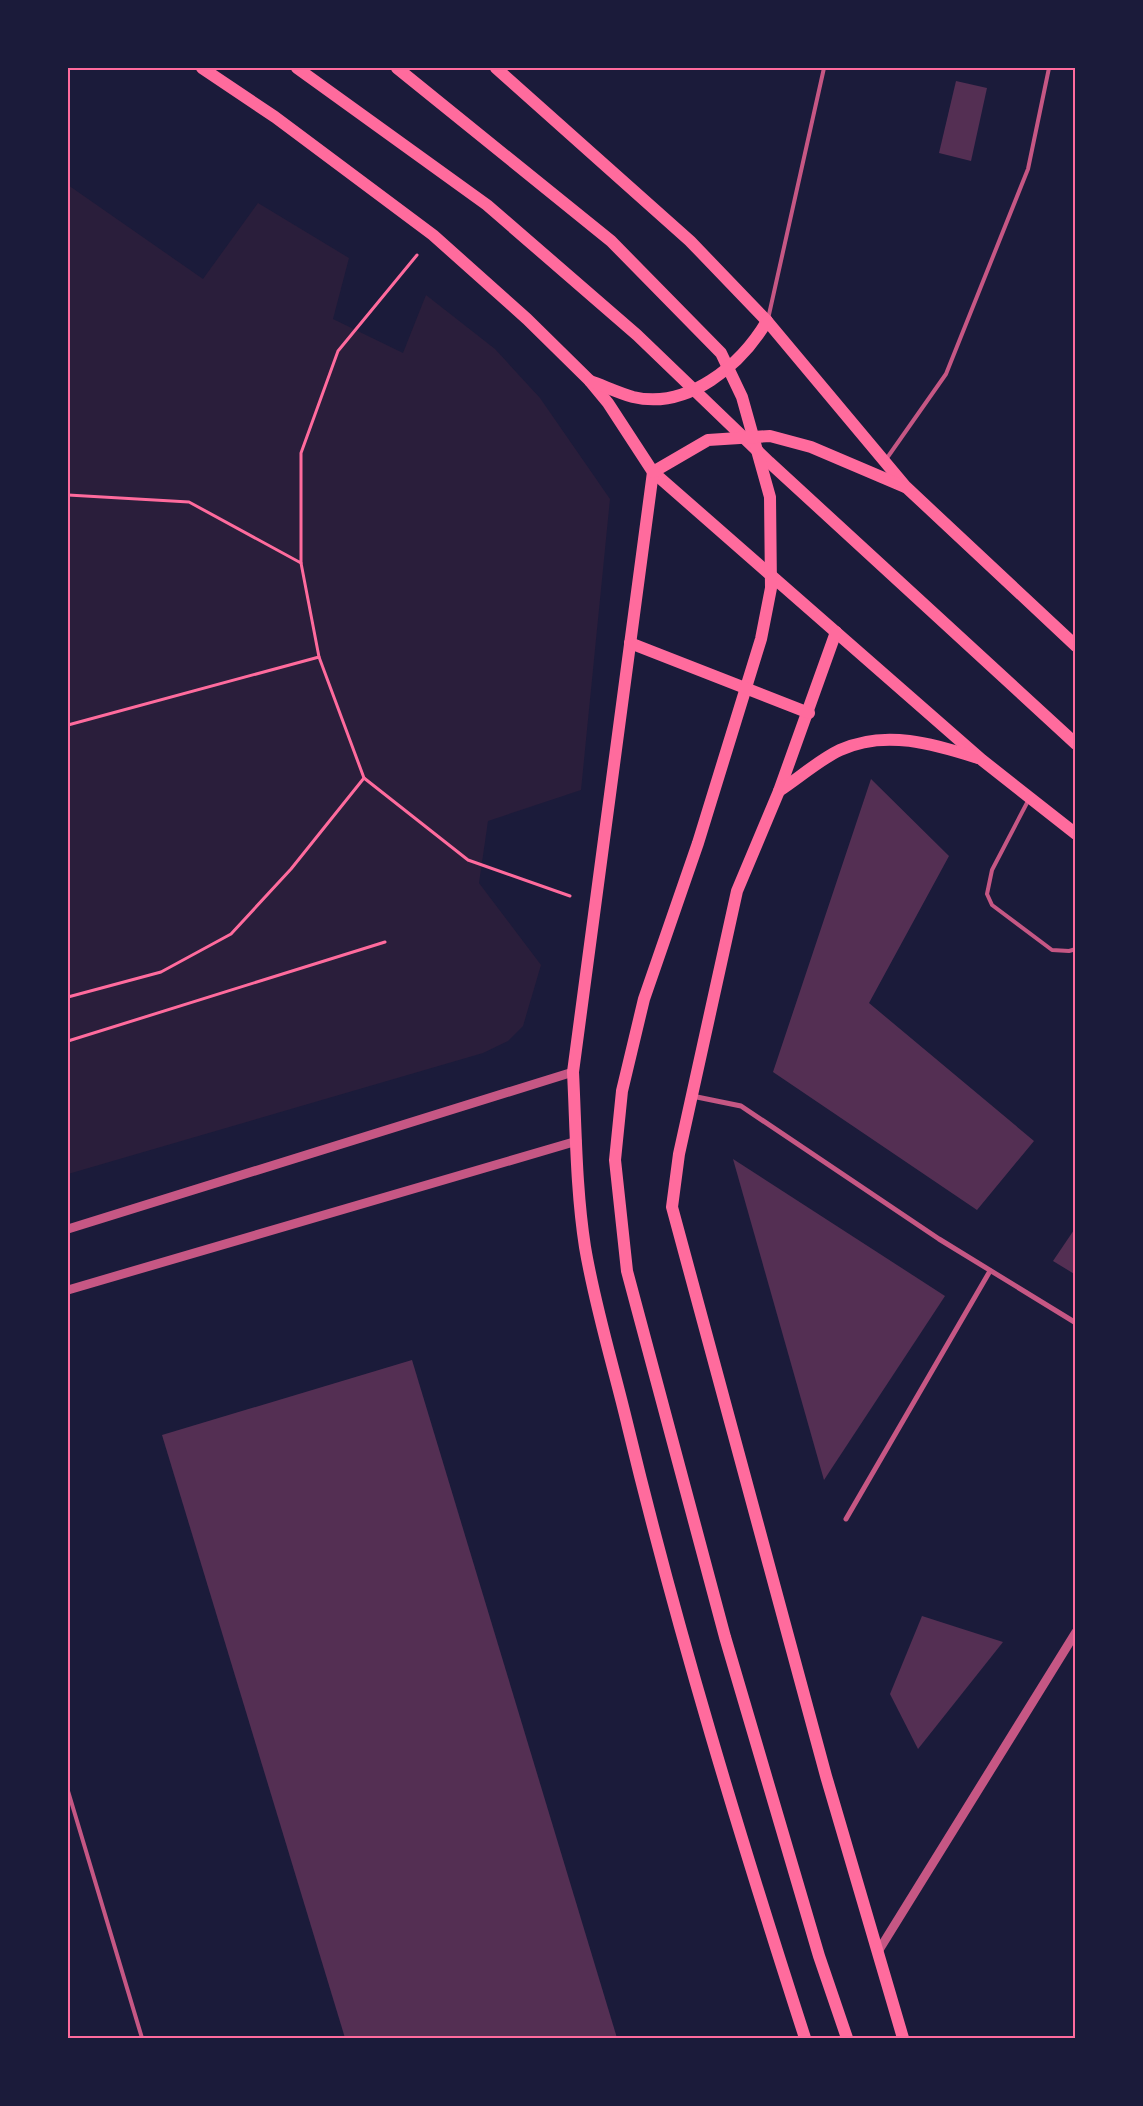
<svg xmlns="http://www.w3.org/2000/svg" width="1143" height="2106" font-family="Lato,sans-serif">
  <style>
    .green { fill: #2a1e3b }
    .building { fill: #542f53 }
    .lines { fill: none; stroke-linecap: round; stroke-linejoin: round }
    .path { stroke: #ff6b9d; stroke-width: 3 }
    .service { stroke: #c65784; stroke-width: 4 }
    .minor { stroke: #c65784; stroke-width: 5 }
    .tertiary { stroke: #c65784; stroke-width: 9 }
    .primary { stroke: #ff6b9d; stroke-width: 12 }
    .neatline { fill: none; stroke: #ff6b9d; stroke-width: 2 }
  </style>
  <rect width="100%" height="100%" fill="#1b1b3a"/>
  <path class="green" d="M68,185L203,279L258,203L349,258L333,319L403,353L426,295L495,349L540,398L610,499L581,790L488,821L479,883L541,965L523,1026L508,1041L483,1053L68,1174Z"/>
  <g class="building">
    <path d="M956,81L987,88L971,161L939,153Z"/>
    <path d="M871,779L949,856L869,1003L1034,1141L977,1210L773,1072Z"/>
    <path d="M733,1159L945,1296L824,1480Z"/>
    <path d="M1076,1227V1275L1053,1261Z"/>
    <path d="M412,1360L617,2038H345L162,1435Z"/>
    <path d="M922,1616L1003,1642L918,1749L890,1694Z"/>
  </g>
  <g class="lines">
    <g class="path">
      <path d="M68,495L189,502L301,563V453L338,351L417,255"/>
      <path d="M301,563L319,657"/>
      <path d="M68,725L319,657L364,778"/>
      <path d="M68,997L161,972L231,934L291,869L364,778L468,860L570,896"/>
      <path d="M68,1041L385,942"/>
    </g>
    <g class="service">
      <path d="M768,319L824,68"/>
      <path d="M887,458L946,374L1028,169L1049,68"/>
      <path d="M1029,799L992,870L987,894L992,905L1052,950L1069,951L1076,949"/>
      <path d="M68,1791L142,2038"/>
    </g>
    <g class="minor">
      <path d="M692,1096L741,1106L939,1239L1076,1323"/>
      <path d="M846,1519L990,1271"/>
    </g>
    <g class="tertiary">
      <path d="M68,1229L573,1072"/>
      <path d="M68,1290L577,1141"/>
      <path d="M879,1950L1076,1632"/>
    </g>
    <g class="primary">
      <path d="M202,68L275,117L433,235L527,319L589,380L608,403L653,472L982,760L1076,834"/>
      <path d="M297,68L487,205L637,335L769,462L1076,744"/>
      <path d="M397,68L611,241L721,353L742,397L770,497L771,588L761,639L698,843L644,999L622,1091L615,1160L627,1271L725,1637L819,1956L847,2038"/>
      <path d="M496,68L690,241L767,321L906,487L1076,646"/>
      <path d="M590,381C604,386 619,393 633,397C688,410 741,365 767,321"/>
      <path d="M653,472L573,1072C576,1131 576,1189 585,1247C595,1307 614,1368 628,1427C678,1634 740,1837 805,2038"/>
      <path d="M653,472L708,440L770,436L811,447L905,487"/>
      <path d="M836,632L779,791L737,891L679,1154L672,1207L826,1776L903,2038"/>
      <path d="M630,643L809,713"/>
      <path d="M779,791C799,778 819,760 840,750C885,729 934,744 978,758"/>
    </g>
  </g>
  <rect width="1143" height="2106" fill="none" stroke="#1b1b3a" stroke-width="138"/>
  <rect x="69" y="69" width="1005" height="1968" class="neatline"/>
</svg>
